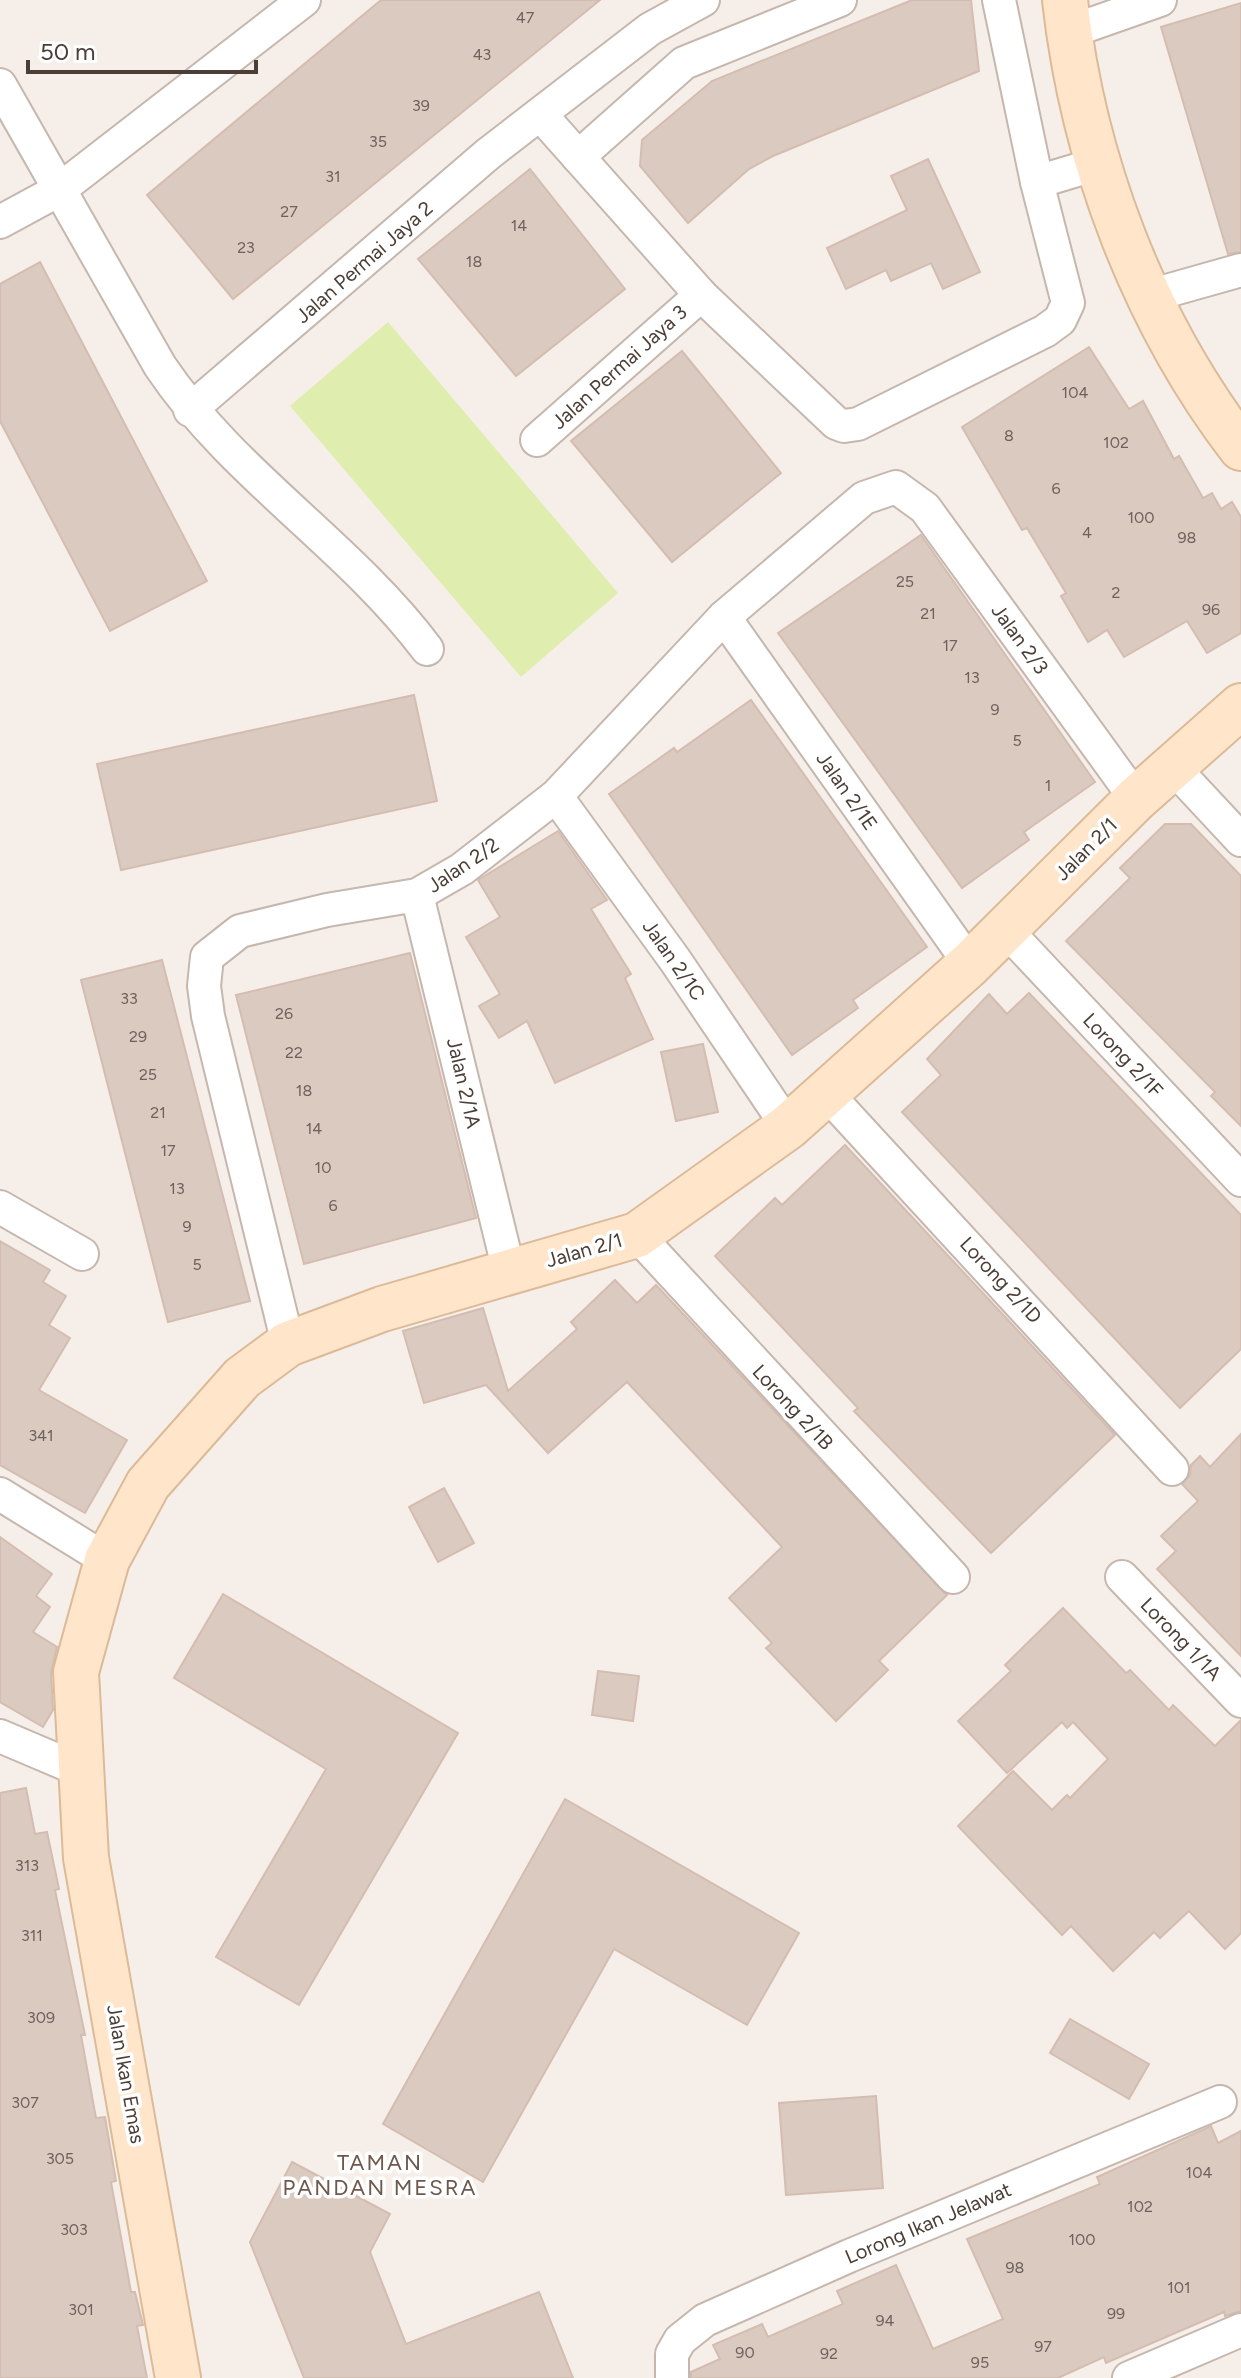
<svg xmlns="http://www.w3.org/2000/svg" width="1241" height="2378" font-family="Figtree,sans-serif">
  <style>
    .green { fill: #dfedaf }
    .building { fill: #dbcac0; stroke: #d4bdb0; stroke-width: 2 }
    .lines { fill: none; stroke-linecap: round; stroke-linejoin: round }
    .street-casing { stroke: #c5b7ae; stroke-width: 36 }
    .secondary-casing { stroke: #dcba98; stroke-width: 48 }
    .street { stroke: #fff; stroke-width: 32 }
    .secondary { stroke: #ffe6ca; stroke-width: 44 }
    .labels { text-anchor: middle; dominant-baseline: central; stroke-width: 7; stroke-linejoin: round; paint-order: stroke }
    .number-label { font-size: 16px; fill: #6e6158 }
    .street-label { font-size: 20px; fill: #4a3e36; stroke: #fff }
    .neighbourhood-label { font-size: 22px; letter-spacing: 2px; fill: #6e594d; stroke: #fff }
  </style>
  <rect width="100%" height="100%" fill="#f6efe9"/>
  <path class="green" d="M388,322L618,593L521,677L290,406Z"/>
  <g class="building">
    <path d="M381,0H600L233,299L147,195Z"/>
    <path d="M912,0H971L979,71L773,156L749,169L688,223L640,166L642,140L712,81Z"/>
    <path d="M1241,3V252L1228,254L1161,27Z"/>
    <path d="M928,159L980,272L943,289L931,263L891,281L886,270L846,289L827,248L907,210L891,176Z"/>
    <path d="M530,169L625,289L516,376L418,259Z"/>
    <path d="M40,262L207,581L110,631L0,421V284Z"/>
    <path d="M1089,347L1129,409L1143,401L1174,459L1179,456L1203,498L1212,493L1221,509L1232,502L1241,517V633L1207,653L1187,621L1124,657L1107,630L1088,642L1061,596L1066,593L1027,528L1022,530L962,427Z"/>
    <path d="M682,351L781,473L672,562L571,441Z"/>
    <path d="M921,535L1095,782L1024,832L1029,840L962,888L778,633Z"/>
    <path d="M414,695L437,801L121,870L97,764Z"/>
    <path d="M751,700L927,947L853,1000L858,1008L792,1055L609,794L674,748L677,752Z"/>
    <path d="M1165,824H1191L1241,876V1126L1211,1096L1215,1092L1066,941L1130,878L1120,868Z"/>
    <path d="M558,831L607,900L591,909L631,974L625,978L653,1039L555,1083L527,1021L499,1038L479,1006L500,994L466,937L500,917L478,880Z"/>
    <path d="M410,953L476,1218L304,1264L236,995Z"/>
    <path d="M162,960L250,1301L168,1322L81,980Z"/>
    <path d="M1029,993L1241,1215V1349L1180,1408L902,1112L941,1075L927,1059L989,994L1007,1014Z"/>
    <path d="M703,1044L718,1112L676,1121L661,1052Z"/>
    <path d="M845,1145L1115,1435L991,1553L854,1411L858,1408L715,1256L775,1198L782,1205Z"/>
    <path d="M0,1241L50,1270L43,1282L66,1296L49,1325L70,1338L39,1390L127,1440L85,1513L0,1465Z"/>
    <path d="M615,1280L637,1303L656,1285L947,1595L879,1661L888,1670L836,1721L766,1648L772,1643L729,1598L782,1547L627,1382L548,1453L486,1385L424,1403L403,1331L483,1308L508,1391L577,1329L571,1322Z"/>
    <path d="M1241,1434V1656L1157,1569L1176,1551L1161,1536L1198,1501L1182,1484L1190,1475L1191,1465L1200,1456L1210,1467Z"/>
    <path d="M444,1488L474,1543L438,1562L409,1507Z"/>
    <path d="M0,1537L52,1574L36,1596L50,1607L33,1632L57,1647L51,1673L53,1710L43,1727L0,1702Z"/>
    <path d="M223,1594L458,1733L299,2005L216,1957L326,1769L174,1678Z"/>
    <path d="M1063,1608L1126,1673L1130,1670L1169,1710L1173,1705L1215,1746L1241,1720V1933L1225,1949L1189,1911L1160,1938L1154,1932L1113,1971L1071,1926L1062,1935L958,1826L1013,1771L1052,1810L1067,1795L1070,1798L1108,1759L1073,1722L1067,1728L1062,1722L1007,1773L958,1721L1011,1671L1005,1665Z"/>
    <path d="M598,1671L639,1676L633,1721L592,1715Z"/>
    <path d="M26,1788L35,1834L47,1832L59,1889L55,1890L85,2035H81L96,2118L105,2117L116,2181L111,2182L131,2292H135L143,2325L137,2326L147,2378H0V1793Z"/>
    <path d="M565,1799L799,1933L747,2025L614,1949L483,2182L383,2124Z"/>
    <path d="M1070,2019L1149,2064L1129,2099L1050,2053Z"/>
    <path d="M876,2096L883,2188L786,2195L779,2103Z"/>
    <path d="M1211,2126L1218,2143L1241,2131V2311L1225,2316L1224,2312L1106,2363L1104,2357L1058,2378H691V2372L720,2359L713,2345L762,2324L768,2337L843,2304L837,2291L896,2265L933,2349L1003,2319L967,2239L1100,2184L1097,2177Z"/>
    <path d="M292,2162L390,2214L370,2252L406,2344L539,2292L573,2378H304L250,2242Z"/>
  </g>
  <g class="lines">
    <defs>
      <g id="street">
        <path d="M1069,32L1160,0"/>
        <path d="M0,85L160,366C233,475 349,545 427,649"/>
        <path d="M540,114L701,295L836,423L844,426L858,424L1045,331L1060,320L1068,303L1037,182L999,0"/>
        <path d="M578,157L684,63L840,0"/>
        <path d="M1037,182L1097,164"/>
        <path d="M0,222L59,190L304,0"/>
        <path d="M1149,296L1241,270"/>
        <path d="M190,410L488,154L650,29L703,0"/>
        <path d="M537,440L701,295"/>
        <path d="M724,617L970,964"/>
        <path d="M1172,766L1241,840"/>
        <path d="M556,796L675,960L788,1127"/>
        <path d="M417,895L509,1271"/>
        <path d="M1006,930L1241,1180"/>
        <path d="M827,1094L1172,1469"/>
        <path d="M0,1207L82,1254"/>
        <path d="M637,1235L953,1577"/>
        <path d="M288,1344L208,1016L204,986L207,957L240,931L327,910L417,895L462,869L556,796L724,617L864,498L896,487L925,508L1136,799"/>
        <path d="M0,1494L107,1560"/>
        <path d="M1122,1577L1241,1701"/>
        <path d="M0,1736L80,1770"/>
        <path d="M672,2378V2354L680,2340L705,2320L849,2256L1220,2102"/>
        <path d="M1129,2378L1241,2330"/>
      </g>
      <g id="secondary">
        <path d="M1065,0C1083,160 1143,320 1241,448"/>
        <path d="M178,2378L86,1858L76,1672L107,1560L148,1484L242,1378L288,1344L382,1309L637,1235L788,1127L970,964L1136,799L1241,706"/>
      </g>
    </defs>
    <use href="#street" class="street-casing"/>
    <use href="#secondary" class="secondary-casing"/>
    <use href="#street" class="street"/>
    <use href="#secondary" class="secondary"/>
  </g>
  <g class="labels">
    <g class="number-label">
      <text x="525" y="17">47</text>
      <text x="482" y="54">43</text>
      <text x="421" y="105">39</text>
      <text x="378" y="141">35</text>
      <text x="333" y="176">31</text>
      <text x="289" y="211">27</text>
      <text x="519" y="225">14</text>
      <text x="246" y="247">23</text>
      <text x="474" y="261">18</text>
      <text x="1075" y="392">104</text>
      <text x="1009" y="435">8</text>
      <text x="1116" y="442">102</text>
      <text x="1056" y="488">6</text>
      <text x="1141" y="517">100</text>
      <text x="1087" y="532">4</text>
      <text x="1187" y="537">98</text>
      <text x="905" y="581">25</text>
      <text x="1116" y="592">2</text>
      <text x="1211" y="609">96</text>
      <text x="928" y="613">21</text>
      <text x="950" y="645">17</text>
      <text x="972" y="677">13</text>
      <text x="995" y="709">9</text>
      <text x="1017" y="740">5</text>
      <text x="1048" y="785">1</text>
      <text x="129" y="998">33</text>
      <text x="284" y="1013">26</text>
      <text x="138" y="1036">29</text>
      <text x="294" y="1052">22</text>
      <text x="148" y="1074">25</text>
      <text x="304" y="1090">18</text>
      <text x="158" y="1112">21</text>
      <text x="314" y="1128">14</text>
      <text x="168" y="1150">17</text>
      <text x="323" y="1167">10</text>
      <text x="177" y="1188">13</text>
      <text x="333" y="1205">6</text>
      <text x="187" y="1226">9</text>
      <text x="197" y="1264">5</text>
      <text x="41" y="1435">341</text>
      <text x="27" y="1865">313</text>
      <text x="32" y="1935">311</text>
      <text x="41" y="2017">309</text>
      <text x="25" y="2102">307</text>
      <text x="60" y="2158">305</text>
      <text x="1199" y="2172">104</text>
      <text x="1140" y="2206">102</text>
      <text x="74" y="2229">303</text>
      <text x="1082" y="2239">100</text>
      <text x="1015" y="2267">98</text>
      <text x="1179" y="2287">101</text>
      <text x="81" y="2309">301</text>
      <text x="1116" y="2313">99</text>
      <text x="885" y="2320">94</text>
      <text x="1043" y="2346">97</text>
      <text x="745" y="2352">90</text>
      <text x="829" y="2353">92</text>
      <text x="980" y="2362">95</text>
    </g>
    <g class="street-label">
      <text transform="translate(364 262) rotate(-41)">Jalan Permai Jaya 2</text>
      <text transform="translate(619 367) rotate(-42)">Jalan Permai Jaya 3</text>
      <text transform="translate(1020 639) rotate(54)">Jalan 2/3</text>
      <text transform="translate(847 791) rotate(55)">Jalan 2/1E</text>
      <text transform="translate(1086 849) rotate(-45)">Jalan 2/1</text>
      <text transform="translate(463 865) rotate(-34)">Jalan 2/2</text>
      <text transform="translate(674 960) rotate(55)">Jalan 2/1C</text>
      <text transform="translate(1123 1055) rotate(47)">Lorong 2/1F</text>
      <text transform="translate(464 1083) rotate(77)">Jalan 2/1A</text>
      <text transform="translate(584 1250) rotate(-16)">Jalan 2/1</text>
      <text transform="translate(1001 1280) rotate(47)">Lorong 2/1D</text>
      <text transform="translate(793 1407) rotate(47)">Lorong 2/1B</text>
      <text transform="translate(1181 1639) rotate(46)">Lorong 1/1A</text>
      <text transform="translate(126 2074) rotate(80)">Jalan Ikan Emas</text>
      <text transform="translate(928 2223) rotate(-23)">Lorong Ikan Jelawat</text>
    </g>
    <g class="neighbourhood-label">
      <text x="380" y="2162">TAMAN<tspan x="380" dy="25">PANDAN MESRA</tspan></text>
    </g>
  </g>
  <path d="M28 60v12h228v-12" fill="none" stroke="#4a3e36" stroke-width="4"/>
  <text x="40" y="60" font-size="24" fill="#4a3e36" stroke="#ffffff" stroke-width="6" paint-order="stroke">50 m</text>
</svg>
